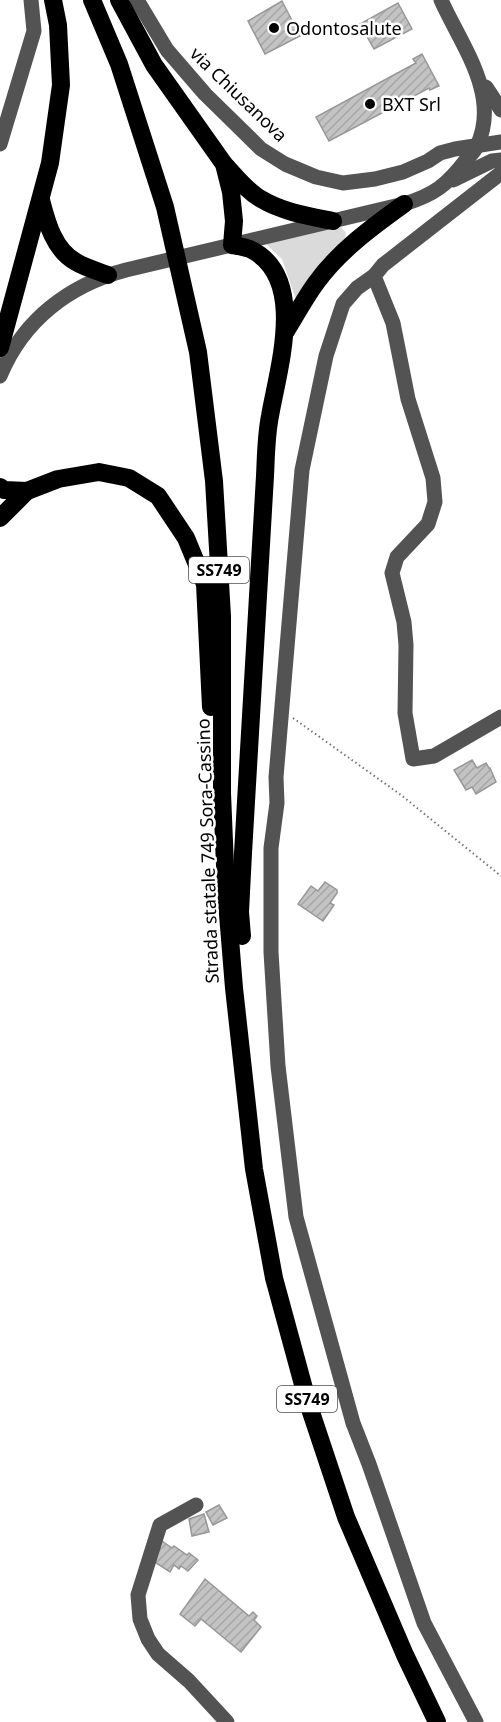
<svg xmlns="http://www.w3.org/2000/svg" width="501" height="1722" font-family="'Noto Sans',sans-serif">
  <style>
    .green { fill: #dadada }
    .building { fill: url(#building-hatch); stroke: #979797; stroke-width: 1.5 }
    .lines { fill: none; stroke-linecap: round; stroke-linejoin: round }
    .path { stroke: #757575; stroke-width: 2; stroke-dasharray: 1.5 3; stroke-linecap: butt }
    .minor { stroke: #535353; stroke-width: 15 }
    .highway { stroke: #000; stroke-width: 18 }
    .poi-dot { fill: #000; stroke: #fff; stroke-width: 2 }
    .labels { text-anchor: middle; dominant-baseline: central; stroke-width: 5; stroke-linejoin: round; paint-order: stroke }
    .shield { fill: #fff; stroke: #4c4c4c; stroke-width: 1.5 }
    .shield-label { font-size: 16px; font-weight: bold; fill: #000 }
    .poi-label { font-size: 18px; fill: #000; stroke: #fff; text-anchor: start }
    .street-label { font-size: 18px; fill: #000; stroke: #fff }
  </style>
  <defs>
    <pattern id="building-hatch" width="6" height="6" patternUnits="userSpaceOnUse" patternTransform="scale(1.5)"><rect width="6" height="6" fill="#c3c3c3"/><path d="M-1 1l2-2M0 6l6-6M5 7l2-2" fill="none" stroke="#a6a6a6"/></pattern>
  </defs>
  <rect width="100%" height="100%" fill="#fff"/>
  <path class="green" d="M341,227L346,233L345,239L298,297H295L282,259L266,244L332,228Z"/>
  <g class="building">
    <path d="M282,1L300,36L265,54L248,21Z"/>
    <path d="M398,3L412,29L374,49L360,24Z"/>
    <path d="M422,54L439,86L430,90L429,88L329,141L316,117L416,63L413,59Z"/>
    <path d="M472,760L477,768L486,763L489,768H490L496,782L476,794L472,787L466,790L454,770Z"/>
    <path d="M325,882L337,890V893L330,903L334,905L323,921L298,904L311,886L318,891Z"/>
    <path d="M219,1505L227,1518L213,1525L206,1512Z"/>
    <path d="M204,1514L209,1532L192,1536L189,1519Z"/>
    <path d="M159,1539L172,1548L174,1546L187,1555L189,1553L198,1560L188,1571L181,1566L179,1569L174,1565L170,1572L153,1561Z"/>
    <path d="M205,1579L249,1616L253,1612L257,1616L254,1620L261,1627L241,1652L201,1619L195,1626L180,1614Z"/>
  </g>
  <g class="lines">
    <path class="path" d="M293,718L401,795L501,876"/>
    <g class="minor">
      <path d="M137,0L167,50L205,94L261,149L285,164L316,177L343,183L375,179L403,172L428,161L440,153L455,149L501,142"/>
      <path d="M486,87L501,110"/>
      <path d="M0,144L34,31L31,0"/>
      <path d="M501,173L383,265L374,276L393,323L408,399L433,478L435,502L428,524L397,557L392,573L404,622L406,645L405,713L413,759L434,756L501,717"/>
      <path d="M453,180L492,161L501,160"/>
      <path d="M374,276L357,288L343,304L326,356L302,470L276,777L277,803L271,848V952L278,1066L296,1217L353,1423L369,1464L424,1623L476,1722"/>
      <path d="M0,376C23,320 69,285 126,270L404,204C434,195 447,185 466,160C470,156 475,151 477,146C501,95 461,45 441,0"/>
      <path d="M196,1505L160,1525L138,1595L140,1619L148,1639L158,1654L189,1681L227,1722"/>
    </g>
    <g class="highway">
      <path d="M92,0L119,64L165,207L198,352L214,481L222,616V793L226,890L234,988L254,1169L274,1278L308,1403L346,1517L405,1655L437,1722"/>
      <path d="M119,0L154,65L224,164L231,192L234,221L232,245C238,246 245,247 250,249C308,277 278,369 270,416C266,436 266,456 265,476L243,853L240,912L242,936"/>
      <path d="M226,166C237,178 247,191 261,199C283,212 308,216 333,221"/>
      <path d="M41,200C47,223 54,250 76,262C86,268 98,271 108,275"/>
      <path d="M286,331C296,315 305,298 316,283C339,251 372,227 404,204"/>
      <path d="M0,348L50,163L61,85L58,25L53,0"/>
      <path d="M0,487L4,490L27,491L58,479L99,472L129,478L158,496L186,538L205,584L211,707"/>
      <path d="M0,518L27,491"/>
    </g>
  </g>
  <g class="poi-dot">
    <circle cx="274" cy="28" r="6"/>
    <circle cx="370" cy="104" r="6"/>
  </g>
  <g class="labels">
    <g class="shield">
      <rect x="189" y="557" width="60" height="26" rx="4.5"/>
      <rect x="277" y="1386" width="60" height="26" rx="4.5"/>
    </g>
    <g class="shield-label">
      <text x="219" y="570">SS749</text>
      <text x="307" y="1399">SS749</text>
    </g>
    <g class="poi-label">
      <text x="286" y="28">Odontosalute</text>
      <text x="382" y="104">BXT Srl</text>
    </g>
    <g class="street-label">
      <text transform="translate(239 94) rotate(44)">via Chiusanova</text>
      <text transform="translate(207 851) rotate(-92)">Strada statale 749 Sora-Cassino</text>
    </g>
  </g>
</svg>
